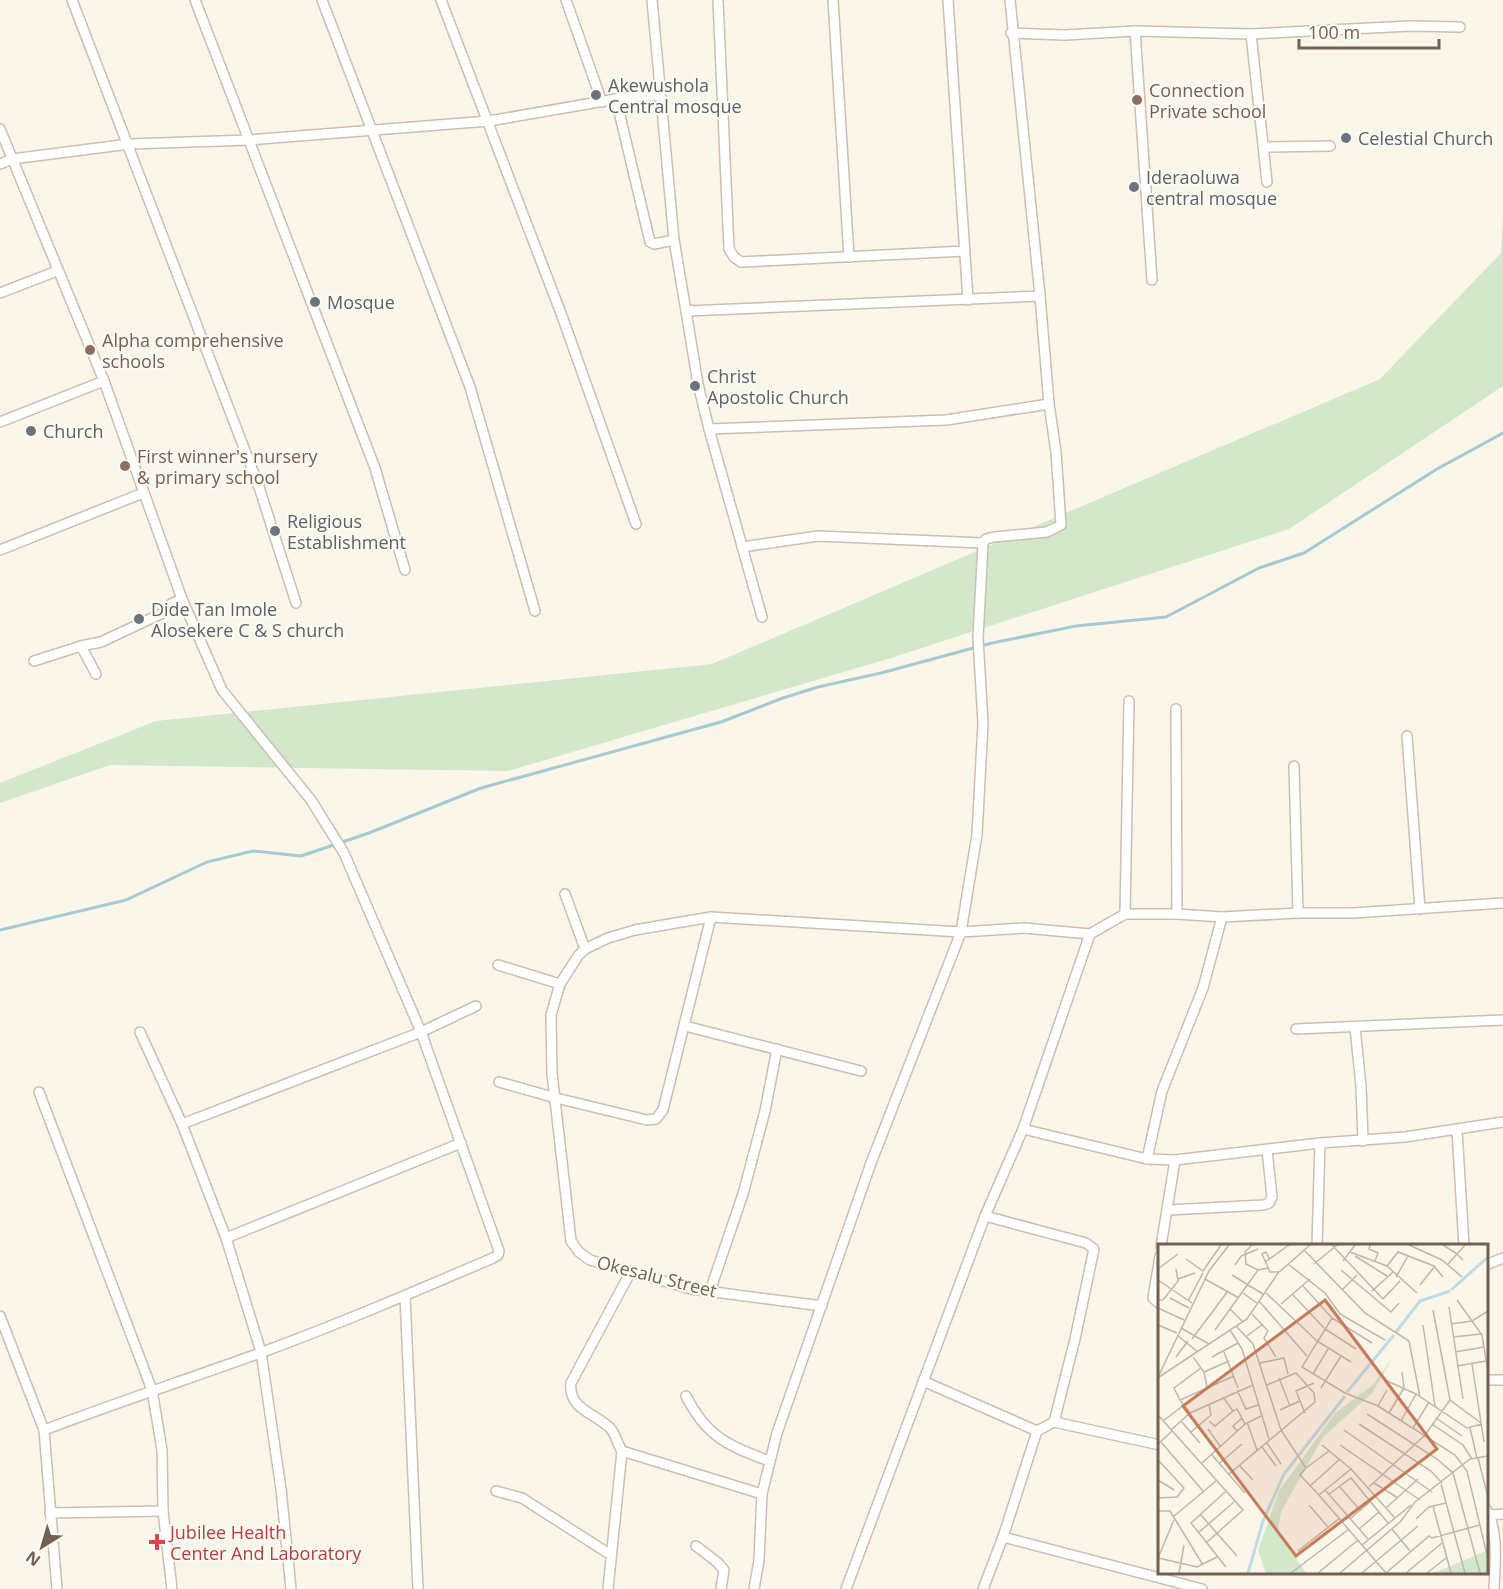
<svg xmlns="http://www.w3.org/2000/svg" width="1503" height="1589" font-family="'Open Sans',sans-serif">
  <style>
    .grass { fill: #d3e7ca }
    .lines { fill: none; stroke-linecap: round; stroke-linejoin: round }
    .stream { stroke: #a7c9d3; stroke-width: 3 }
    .minor-casing { stroke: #ccbfb1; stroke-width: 12 }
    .minor { stroke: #fff; stroke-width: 9 }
    .worship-dot { fill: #6b7280; stroke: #fdfaf0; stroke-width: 2 }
    .education-dot { fill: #8d6e63; stroke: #fdfaf0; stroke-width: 2 }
    .health-dot { fill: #e0444e; stroke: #fdfaf0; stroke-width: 2 }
    .labels { text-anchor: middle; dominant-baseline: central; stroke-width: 4.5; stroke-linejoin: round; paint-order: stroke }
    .worship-label { font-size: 18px; fill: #5b616d; stroke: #fdfaf0; text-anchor: start }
    .education-label { font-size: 18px; fill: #785e54; stroke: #fdfaf0; text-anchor: start }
    .street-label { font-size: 18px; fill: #736050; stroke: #fdfaf0 }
    .health-label { font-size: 18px; fill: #be3a42; stroke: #fdfaf0; text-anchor: start }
    .inset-river { fill: none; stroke: #c0dbe3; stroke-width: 3 }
    .inset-road { fill: none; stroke: #c1b6a7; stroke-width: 1.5 }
    .view { fill: #c47c5a; fill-opacity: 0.15; stroke: #c47c5a; stroke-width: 3 }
    .inset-edge { fill: none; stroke: #736050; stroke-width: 3 }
  </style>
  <rect width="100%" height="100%" fill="#fbf6ea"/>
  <path class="grass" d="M1503,218V386L1289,529L891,658L508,771L110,765L0,803V783L156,721L712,664L1380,379L1501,253Z"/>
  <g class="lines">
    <path class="stream" d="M0,930L126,900L207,862L253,851L301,856L369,833L481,788L721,722L783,698L818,687L881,673L992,643L1076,626L1166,617L1259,568L1304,553L1437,469L1503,433"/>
    <defs>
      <g id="minor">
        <path d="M72,0L259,487L296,603"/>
        <path d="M195,0L375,468L405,570"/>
        <path d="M322,0L470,387L535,611"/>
        <path d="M441,0L562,316L636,524"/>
        <path d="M566,0L602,102"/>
        <path d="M652,0L674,240L686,311L1040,296L1010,0"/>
        <path d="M718,0L729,249L734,257L741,262L965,251"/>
        <path d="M833,0L849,257"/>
        <path d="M948,0L968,300"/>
        <path d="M1135,31L1152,280"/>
        <path d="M1011,33L1065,35L1135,31L1251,34L1410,26L1460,27"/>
        <path d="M1251,34L1267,182"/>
        <path d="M616,99L650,242L654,244L674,240"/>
        <path d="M0,129L104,381L182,599L222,690L311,800L344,853L421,1032L499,1251L498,1255L493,1258C416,1291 339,1324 260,1353C188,1379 116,1403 44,1430"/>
        <path d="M1264,147L1330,146"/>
        <path d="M0,164L12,159L129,144L249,140L489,121L616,99L660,95"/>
        <path d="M0,293L57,271"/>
        <path d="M686,311L698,384L709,429L762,617"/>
        <path d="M0,422L104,381"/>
        <path d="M709,429L946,420L1049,404"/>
        <path d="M742,547L818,536L983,543"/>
        <path d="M0,550L143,493"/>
        <path d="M81,646L96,674"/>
        <path d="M34,661L81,646L101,642L167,611L171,604L182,599"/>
        <path d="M1176,709L1177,914"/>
        <path d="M1407,736L1420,909"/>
        <path d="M1294,766L1298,913"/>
        <path d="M565,894L585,949"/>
        <path d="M1125,914L1129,701"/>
        <path d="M498,965L560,984"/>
        <path d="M685,1026L861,1071"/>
        <path d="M1355,1027L1361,1086L1363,1141"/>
        <path d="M1296,1029L1503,1020"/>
        <path d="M140,1032L182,1124L226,1238L261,1352L281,1489L291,1589"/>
        <path d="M499,1082L556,1098L647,1120L656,1119L663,1110L711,917"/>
        <path d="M39,1092L152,1390L162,1450L163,1511L172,1589"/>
        <path d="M182,1124L421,1032L476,1006"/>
        <path d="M1023,1129L1147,1159L1175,1160L1320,1143L1405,1137L1503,1122"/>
        <path d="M1457,1130L1464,1246"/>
        <path d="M1147,1159L1162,1091L1203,988L1222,917"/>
        <path d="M1168,1210L1264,1205L1269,1203L1272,1197L1267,1150"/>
        <path d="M985,1216L1086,1243L1094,1249L1075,1339L1054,1422"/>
        <path d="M226,1238L461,1143"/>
        <path d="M1161,1246L1175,1160"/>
        <path d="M1317,1246L1320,1143"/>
        <path d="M1160,1256L1153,1298L1160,1304"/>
        <path d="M1486,1265L1503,1258"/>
        <path d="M630,1273L571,1383C568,1410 596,1413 611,1429C615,1434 618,1445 622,1451L762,1494"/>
        <path d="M710,1291L743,1194L765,1111L777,1049"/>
        <path d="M405,1296L418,1589"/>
        <path d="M822,1306L691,1289L590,1260L579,1252L571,1241L552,1073L551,1015L560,984L578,956L585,949L608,938L635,930L711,917L961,932L1024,928L1090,934L1125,914H1177L1222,917L1298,913H1353L1503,903"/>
        <path d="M0,1316L44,1430L57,1589"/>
        <path d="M1486,1380H1503"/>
        <path d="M923,1381L1037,1431"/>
        <path d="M686,1396C706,1436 729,1447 770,1461"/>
        <path d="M496,1491L522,1498L611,1555"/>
        <path d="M1486,1509C1499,1530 1495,1566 1494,1589"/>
        <path d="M50,1513L163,1511"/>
        <path d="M1490,1515L1503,1514"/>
        <path d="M1003,1537L1202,1589"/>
        <path d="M696,1546L717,1562L724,1570L721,1589"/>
        <path d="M608,1589L622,1451"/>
        <path d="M754,1589L759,1560L762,1494L777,1433L871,1163L961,932L977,835L983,723L978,638L983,543L986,539L994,537L1047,532L1061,525L1056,452L1049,404L1040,296"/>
        <path d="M846,1589L985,1216L1023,1129L1090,934"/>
        <path d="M983,1589L1003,1537L1037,1431L1054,1422L1160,1445"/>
      </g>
    </defs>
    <use href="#minor" class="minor-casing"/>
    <use href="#minor" class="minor"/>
  </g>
  <g class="worship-dot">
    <circle cx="596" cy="95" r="6"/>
    <circle cx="1346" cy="138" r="6"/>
    <circle cx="1134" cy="187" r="6"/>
    <circle cx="315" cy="302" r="6"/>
    <circle cx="695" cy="386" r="6"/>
    <circle cx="31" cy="431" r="6"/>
    <circle cx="275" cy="531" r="6"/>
    <circle cx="139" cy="619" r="6"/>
  </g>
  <g class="education-dot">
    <circle cx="1137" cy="100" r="6"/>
    <circle cx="90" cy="350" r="6"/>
    <circle cx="125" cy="466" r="6"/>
  </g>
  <path class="health-dot" d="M154 1533h6v6h6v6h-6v6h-6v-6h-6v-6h6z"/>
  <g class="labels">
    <g class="worship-label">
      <text x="608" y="85">Akewushola<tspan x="608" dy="21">Central mosque</tspan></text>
      <text x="1358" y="138">Celestial Church</text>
      <text x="1146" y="177">Ideraoluwa<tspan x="1146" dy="21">central mosque</tspan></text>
      <text x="327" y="302">Mosque</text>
      <text x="707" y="376">Christ<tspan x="707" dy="21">Apostolic Church</tspan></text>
      <text x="43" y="431">Church</text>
      <text x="287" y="521">Religious<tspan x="287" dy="21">Establishment</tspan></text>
      <text x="151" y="609">Dide Tan Imole<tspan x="151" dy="21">Alosekere C &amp; S church</tspan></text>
    </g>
    <g class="education-label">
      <text x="1149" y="90">Connection<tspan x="1149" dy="21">Private school</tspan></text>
      <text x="102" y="340">Alpha comprehensive<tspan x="102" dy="21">schools</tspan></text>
      <text x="137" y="456">First winner's nursery<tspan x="137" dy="21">&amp; primary school</tspan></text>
    </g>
    <g class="street-label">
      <text transform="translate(657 1276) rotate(14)">Okesalu Street</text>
    </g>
    <g class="health-label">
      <text x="170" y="1532">Jubilee Health<tspan x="170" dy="21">Center And Laboratory</tspan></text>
    </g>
  </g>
  <g transform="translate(1158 1244)">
    <rect width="330" height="330" fill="#fbf6ea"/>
    <path d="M235,113L214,149L165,193L123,268L120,288L148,329H108L100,306L121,247L177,169L215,141ZM330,306V329H276Z" fill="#d3e7ca"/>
    <path class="inset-river" d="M293,46L330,13M238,88L262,57L292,47M189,148L236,91M90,329L105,277L126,230L187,152"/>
    <path class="inset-road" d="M94,1L87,8L88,20L100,26L110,24M174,1L225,55L242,37M212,1L211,5L220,9L217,17M251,1L284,16L304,33M285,1L299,10L307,1M146,6L207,69L251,97L262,153M192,8L229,22L259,49M197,12L229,32M111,14L108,8L104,10L112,28H121M28,15L45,27L63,1M185,17L197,1M107,18L131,1M130,20L167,49L182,70L227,96M156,20L179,1M290,20L299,10L305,16M77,21L83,12L100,5M229,22L240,8L276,22L285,33M0,25L20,10M183,26L233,68L241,59M74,31L105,50M238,33L250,12M20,35L37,29M47,35L81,54M0,36L34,59M262,41L277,22M145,42L174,74L214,99M184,46L199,31M214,47L235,28M107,48L159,97L193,118M85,49L100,60M135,51L167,85L198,105M12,54L31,64M0,56H5L20,37L18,25M299,56L324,91L330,128M30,57L45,29M101,57L149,112M123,60L152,35M291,63L305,155M0,64L26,76M72,65L85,78M275,66L292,156L323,179M94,70L110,87L106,94L118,113M174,74L144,123L187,149L220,162L297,211L309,227L330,315M293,80L314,77L330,67M0,81L19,89M265,81L277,162M78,82L95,100L123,186L148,224L142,231L161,251M23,84L51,100M57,86L100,26M72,86L84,105L111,195M20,92L40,108M89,92L105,80M295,93L324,90M34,95L70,47M66,108L80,144M297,108L326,103M18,113L30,97M35,113L46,128L49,143M54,113L80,99M102,119L126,114L130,130M314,120L326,198M299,122L328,117M46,128L71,117M155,130L170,105M0,133L51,27L71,1M1,133L89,75L120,29L152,1M121,134L132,162M227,136L258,150L309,184L324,180M163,144L183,112M79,146L88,165L100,161M65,153L75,167L79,165L87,180M22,156L16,144L43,124M220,162L229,146M122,166L142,157M32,169L22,156L76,132M147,169L138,147L156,139M231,169L246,144L244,128M209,170L279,215L295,229L322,329M0,171L85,266L48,299M278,174L304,192M5,177L26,161M23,177L42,199M51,177L57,182L75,167M243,177L258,150M89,178L99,206M201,180L273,227L284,239M274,180L305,201L314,215M255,184L271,158M312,184L319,214M50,185L62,202M13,186L32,169L95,141M186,186L274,248M79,187L75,182L84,174M33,188L53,171L51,160M3,198L45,247M109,199L123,220M0,200L14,187M164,201L193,225M182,201L262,256M104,203L118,222M54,211L87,249M320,214L330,253M0,216L26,244L19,253L0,254M62,219L84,200M43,220L87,180L103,172M81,221L95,236M148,224L171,207M71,230L157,158L156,149L138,129L109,141M0,236L16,246M216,239L240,254M283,240L307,329M152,242L182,215M181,242L202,266M211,243L267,191L292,156M167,246L210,295M67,248L33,279L68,323M171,250L193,234L230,279M151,261L170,283M275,262L293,329M228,264L260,235M0,267H12L45,321M42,270L79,312M15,273L58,237M192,275L213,257M258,275L271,263L288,259M16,276L0,314L39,323L59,313M201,285L221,268M234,285L252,307M40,289L76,258M204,301L253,261M140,307L182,274M21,329L26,301M133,329L191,285M160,329L200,296M182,329L242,278L257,258L312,215L330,212M204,329L260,282M228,329L161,251L193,225L237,274M228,329L271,292L274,294L322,281M248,329L284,299M269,329L288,314"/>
    <path class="view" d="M167,56L279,205L138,312L25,162Z"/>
    <rect width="330" height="330" class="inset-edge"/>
  </g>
  <g transform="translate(42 1547) rotate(217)" stroke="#fdfaf0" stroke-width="4.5" paint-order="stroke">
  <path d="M0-4.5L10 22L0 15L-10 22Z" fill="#736050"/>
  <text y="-9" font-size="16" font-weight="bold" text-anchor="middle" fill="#736050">N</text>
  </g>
  <path d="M1299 39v9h140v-9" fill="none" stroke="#736050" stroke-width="3"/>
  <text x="1308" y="39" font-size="18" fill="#736050" stroke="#fdfaf0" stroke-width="4.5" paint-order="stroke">100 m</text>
</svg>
